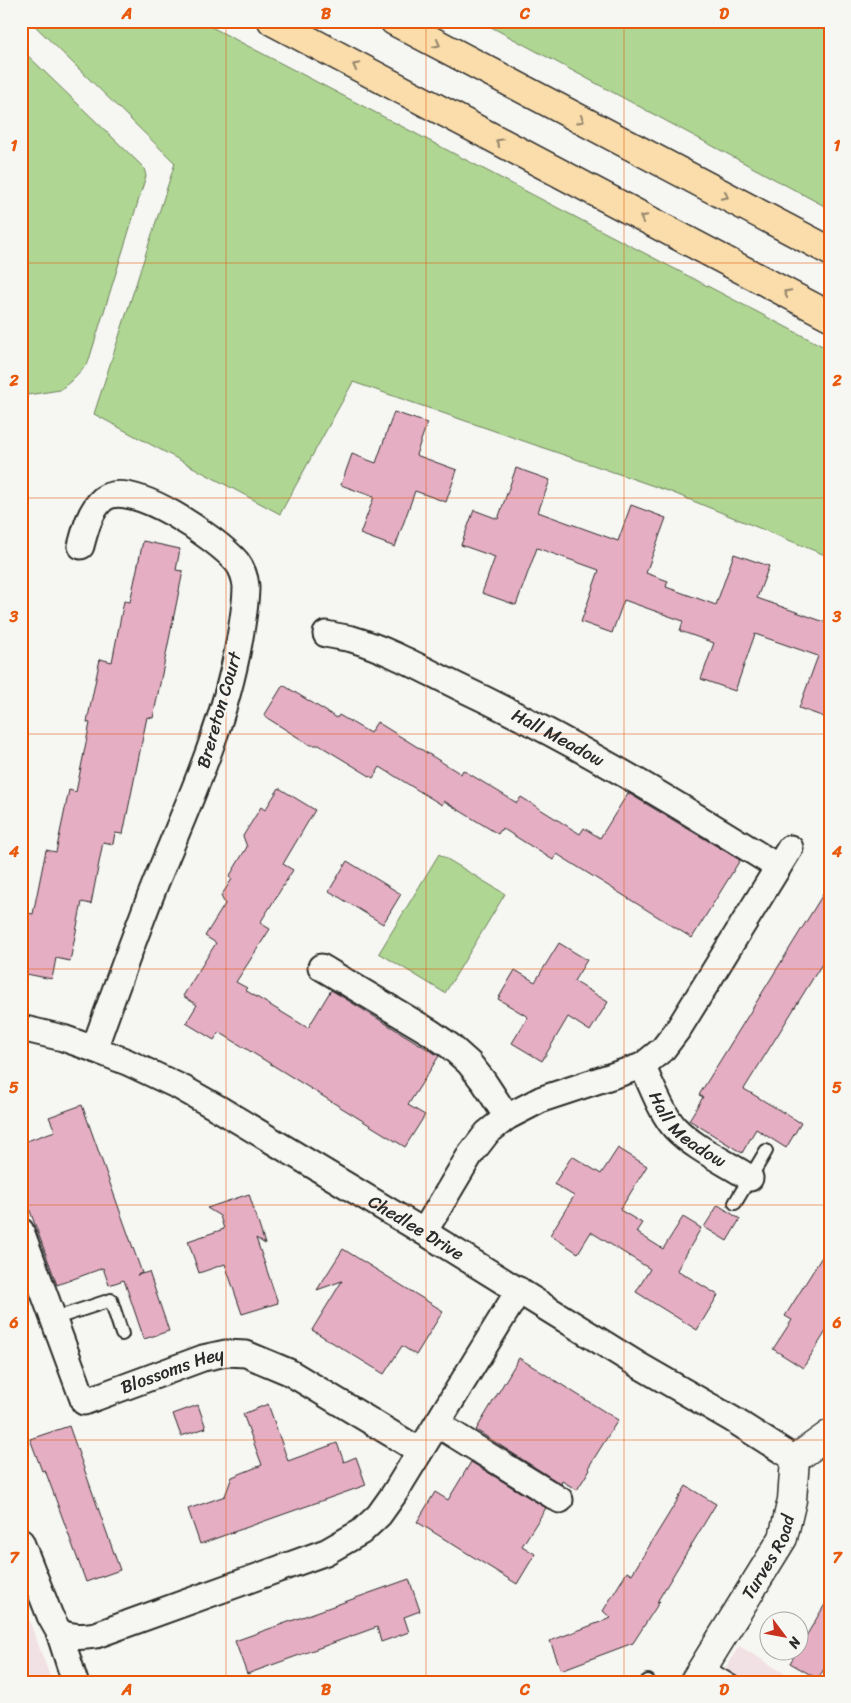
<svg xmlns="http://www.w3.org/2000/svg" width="851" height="1703" font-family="Sriracha,sans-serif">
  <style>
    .built { fill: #f1e0e4 }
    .green { fill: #afd692; stroke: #6d805e }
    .building { fill: #e5aec3; stroke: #2b2b2b }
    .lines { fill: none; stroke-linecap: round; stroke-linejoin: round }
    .lane-casing { stroke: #2b2b2b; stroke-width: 16 }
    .street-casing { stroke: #2b2b2b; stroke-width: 29 }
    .secondary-casing { stroke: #2b2b2b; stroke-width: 31 }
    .highway-casing { stroke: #2b2b2b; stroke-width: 31 }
    .lane { stroke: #f6f6f2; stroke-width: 12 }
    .street { stroke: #f6f6f2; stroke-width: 25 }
    .secondary { stroke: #f6f6f2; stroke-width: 28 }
    .highway { stroke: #faddab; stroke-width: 28 }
    .oneway { stroke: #92846b }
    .grid { fill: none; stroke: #e8590c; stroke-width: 1; stroke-opacity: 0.55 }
    .labels { text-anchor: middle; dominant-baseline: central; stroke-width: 4.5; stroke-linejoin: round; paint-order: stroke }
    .street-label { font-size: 18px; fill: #2b2b2b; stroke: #f6f6f2 }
    .neatline { fill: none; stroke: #e8590c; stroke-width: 2 }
    .grid-label { font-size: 16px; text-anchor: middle; font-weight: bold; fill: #e8590c }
  </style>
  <rect width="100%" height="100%" fill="#f6f6f2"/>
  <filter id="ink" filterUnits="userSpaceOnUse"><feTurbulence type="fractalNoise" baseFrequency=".02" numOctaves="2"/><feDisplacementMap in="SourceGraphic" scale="10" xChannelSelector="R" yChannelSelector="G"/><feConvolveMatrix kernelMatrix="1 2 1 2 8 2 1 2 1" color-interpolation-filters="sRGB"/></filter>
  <g filter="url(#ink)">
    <g class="built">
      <path d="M23,1604L52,1682H21V1605Z"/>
      <path d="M739,1646L799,1682H717Z"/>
    </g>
    <g class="green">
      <path d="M30,21H200L830,350V557L671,492L353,382L280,514L94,414L175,163Z"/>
      <path d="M480,21H830V209Z"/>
      <path d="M21,49L140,164L144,168L146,176L88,363L71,381L60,390L21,396Z"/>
      <path d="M439,854L505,894L445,993L379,953Z"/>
    </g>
    <g class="building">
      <path d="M394,412L427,423L416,455L457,470L446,502L415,491L395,547L360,534L374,497L341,485L352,454L376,463Z"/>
      <path d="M516,468L550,480L538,512L618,541L631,505L666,518L646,573L668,581L666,587L716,605L734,554L769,566L757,598L830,624V719L799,708L818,656L755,634L735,691L701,679L714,643L680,631L683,621L624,600L612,633L581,622L599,570L537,548L516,605L482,593L495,557L461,545L474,510L498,519Z"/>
      <path d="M143,541L180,549L176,570L183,571L153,718L147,717L123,834L115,833L113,844L103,842L91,904L82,902L70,961L56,958L52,979L21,973V941L27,913L33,914L46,850L56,852L69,790L76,792L90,723L87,722L100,659L112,662L124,601L130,602Z"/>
      <path d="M283,685L337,718L339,715L370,733L377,722L461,774L463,770L517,803L521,797L580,834L584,828L600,838L628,793L740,860L692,938L557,854L553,860L502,828L498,834L444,801L442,805L380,767L373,778L319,745H310L264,716Z"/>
      <path d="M279,788L315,810L283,864L293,870L260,923L270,929L236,982L247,988L245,990L308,1028L331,990L439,1056L408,1105L425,1115L405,1147L219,1032L214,1040L186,1023L197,1005L183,996L216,943L205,936L225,904L221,896L232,879L229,877L247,847L243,836L261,807L265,810Z"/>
      <path d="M347,861L401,894L383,924L329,891Z"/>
      <path d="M830,883V951L744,1089L801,1123L786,1148L756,1129L742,1153L689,1120L703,1097L699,1095Z"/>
      <path d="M559,943L587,960L574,981L608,1002L590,1031L568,1017L542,1061L512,1043L528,1017L498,999L515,970L535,982Z"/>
      <path d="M82,1105L142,1273L137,1275L149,1272L169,1331L144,1339L124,1280L109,1285L103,1268L57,1285L21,1186V1143L55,1131L49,1117Z"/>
      <path d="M618,1148L647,1166L620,1210L642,1223L636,1232L663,1249L683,1217L701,1228L677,1270L718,1295L697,1330L636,1292L650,1269L591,1232L578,1253L550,1235L574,1196L554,1184L572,1156L601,1174Z"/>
      <path d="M249,1194L265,1244L256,1238L278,1303L242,1314L225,1264L199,1273L188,1241L224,1229L220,1216L207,1208Z"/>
      <path d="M718,1205L740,1219L727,1241L704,1227Z"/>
      <path d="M830,1244V1325L803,1368L773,1349L792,1320L785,1316Z"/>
      <path d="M343,1249L443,1311L416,1355L402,1346L384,1374L312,1330L342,1281L317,1290Z"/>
      <path d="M519,1358L618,1420L588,1468L590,1469L577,1490L562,1481L561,1484L476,1430Z"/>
      <path d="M268,1404L288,1461L337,1443L344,1462L356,1457L366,1485L200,1544L188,1509L225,1496L232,1477L262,1465L243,1414Z"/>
      <path d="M198,1405L206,1428L181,1436L173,1414Z"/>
      <path d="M69,1426L120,1570L86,1582L45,1470L42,1471L30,1439Z"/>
      <path d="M471,1462L546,1508L522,1546L535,1554L517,1584L417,1522L435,1492L448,1500Z"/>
      <path d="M686,1486L716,1504L657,1602L660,1601L633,1643L561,1670L550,1641L611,1618L603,1611L627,1572L632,1574Z"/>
      <path d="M409,1579L420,1611L404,1617L409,1632L381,1642L377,1627L247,1674L235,1641Z"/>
      <path d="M830,1596V1659L818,1679L790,1663Z"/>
    </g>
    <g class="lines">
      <defs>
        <g id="lane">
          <path d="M735,1203L766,1151"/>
          <path d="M53,1319L111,1300L122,1334"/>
          <path d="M704,1665L732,1682"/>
          <path d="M647,1682L648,1681"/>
        </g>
        <g id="street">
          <path d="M81,546C85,531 90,510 103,499C131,477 218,540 237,562C243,570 245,577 246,586C246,605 242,625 239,643C224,727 188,804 156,882C134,937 114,993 94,1049"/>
          <path id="s1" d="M326,634C334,636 343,637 352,639C389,650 424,670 459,687C570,739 674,802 778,867"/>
          <path d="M321,967L430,1032L450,1046L469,1063L484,1082L507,1117"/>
          <path id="s2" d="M21,1028L63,1038L94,1049L127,1062L182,1088L221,1110L424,1232L640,1366L732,1419L795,1459"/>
          <path id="s3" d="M642,1066C652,1085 661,1113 675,1128C694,1148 727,1163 750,1178"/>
          <path id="s4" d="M21,1231L84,1402L203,1358L226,1353L246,1354L289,1372L420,1451"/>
          <path d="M424,1232L470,1155L487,1133L507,1117L542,1099L642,1066L663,1049L679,1028L790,848"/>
          <path d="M437,1424L560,1500"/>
          <path d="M21,1542L50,1616L59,1632L75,1682"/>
          <path d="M59,1632C72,1638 82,1637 96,1635L326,1552L361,1532L379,1515L394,1494L519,1290"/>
        </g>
        <g id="secondary">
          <path id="s5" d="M694,1682L783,1538L792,1500L795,1459L830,1434"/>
        </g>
        <g id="highway">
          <path d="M272,21L830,316"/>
          <path d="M394,21L830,251"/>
        </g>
      </defs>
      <use href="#lane" class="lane-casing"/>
      <use href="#street" class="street-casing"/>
      <use href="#secondary" class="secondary-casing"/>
      <use href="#highway" class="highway-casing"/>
      <use href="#lane" class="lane"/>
      <use href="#street" class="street"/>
      <use href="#secondary" class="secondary"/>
      <use href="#highway" class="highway"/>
    </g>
    <defs><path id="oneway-chevron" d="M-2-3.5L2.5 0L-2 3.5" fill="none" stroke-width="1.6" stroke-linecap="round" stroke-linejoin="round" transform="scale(1.25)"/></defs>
    <g class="oneway">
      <use href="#oneway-chevron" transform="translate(437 44) rotate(28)"/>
      <use href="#oneway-chevron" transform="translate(356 66) rotate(-152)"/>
      <use href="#oneway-chevron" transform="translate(581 120) rotate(28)"/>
      <use href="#oneway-chevron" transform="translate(499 142) rotate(-152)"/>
      <use href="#oneway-chevron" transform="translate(725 196) rotate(28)"/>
      <use href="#oneway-chevron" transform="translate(643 218) rotate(-152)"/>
      <use href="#oneway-chevron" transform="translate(787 293) rotate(-152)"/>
    </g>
  </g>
  <path class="grid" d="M226,21V1682M426,21V1682M624,21V1682M21,263H830M21,498H830M21,734H830M21,969H830M21,1205H830M21,1440H830"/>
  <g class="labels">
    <g class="street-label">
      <text transform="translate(219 710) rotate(-74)">Brereton Court</text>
      <text stroke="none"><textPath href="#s1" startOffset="255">Hall Meadow</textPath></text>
      <text stroke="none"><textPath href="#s3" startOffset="80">Hall Meadow</textPath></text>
      <text stroke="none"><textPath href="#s2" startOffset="445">Chedlee Drive</textPath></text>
      <text stroke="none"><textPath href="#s4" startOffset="276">Blossoms Hey</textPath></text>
      <text stroke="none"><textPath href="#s5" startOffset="146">Turves Road</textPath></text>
    </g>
  </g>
  <rect width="851" height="1703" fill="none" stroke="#f6f6f2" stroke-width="55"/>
  <g transform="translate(784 1636) rotate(122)"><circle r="24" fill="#f6f6f2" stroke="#a5a5a2"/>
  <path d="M0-4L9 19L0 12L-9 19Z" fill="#c8321e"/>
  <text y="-8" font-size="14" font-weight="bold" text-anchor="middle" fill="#2b2b2b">N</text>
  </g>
  <rect x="28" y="28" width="796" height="1648" class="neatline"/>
  <g class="grid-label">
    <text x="127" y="19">A</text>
    <text x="326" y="19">B</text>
    <text x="525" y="19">C</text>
    <text x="724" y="19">D</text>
    <text x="14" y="151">1</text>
    <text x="837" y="151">1</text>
    <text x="14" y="386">2</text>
    <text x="837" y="386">2</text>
    <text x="14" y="622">3</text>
    <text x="837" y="622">3</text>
    <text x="14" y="857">4</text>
    <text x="837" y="857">4</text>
    <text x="14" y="1093">5</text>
    <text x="837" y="1093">5</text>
    <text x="14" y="1328">6</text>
    <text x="837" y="1328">6</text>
    <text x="14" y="1563">7</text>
    <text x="837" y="1563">7</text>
    <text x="127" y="1695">A</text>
    <text x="326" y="1695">B</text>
    <text x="525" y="1695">C</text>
    <text x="724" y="1695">D</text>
  </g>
</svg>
